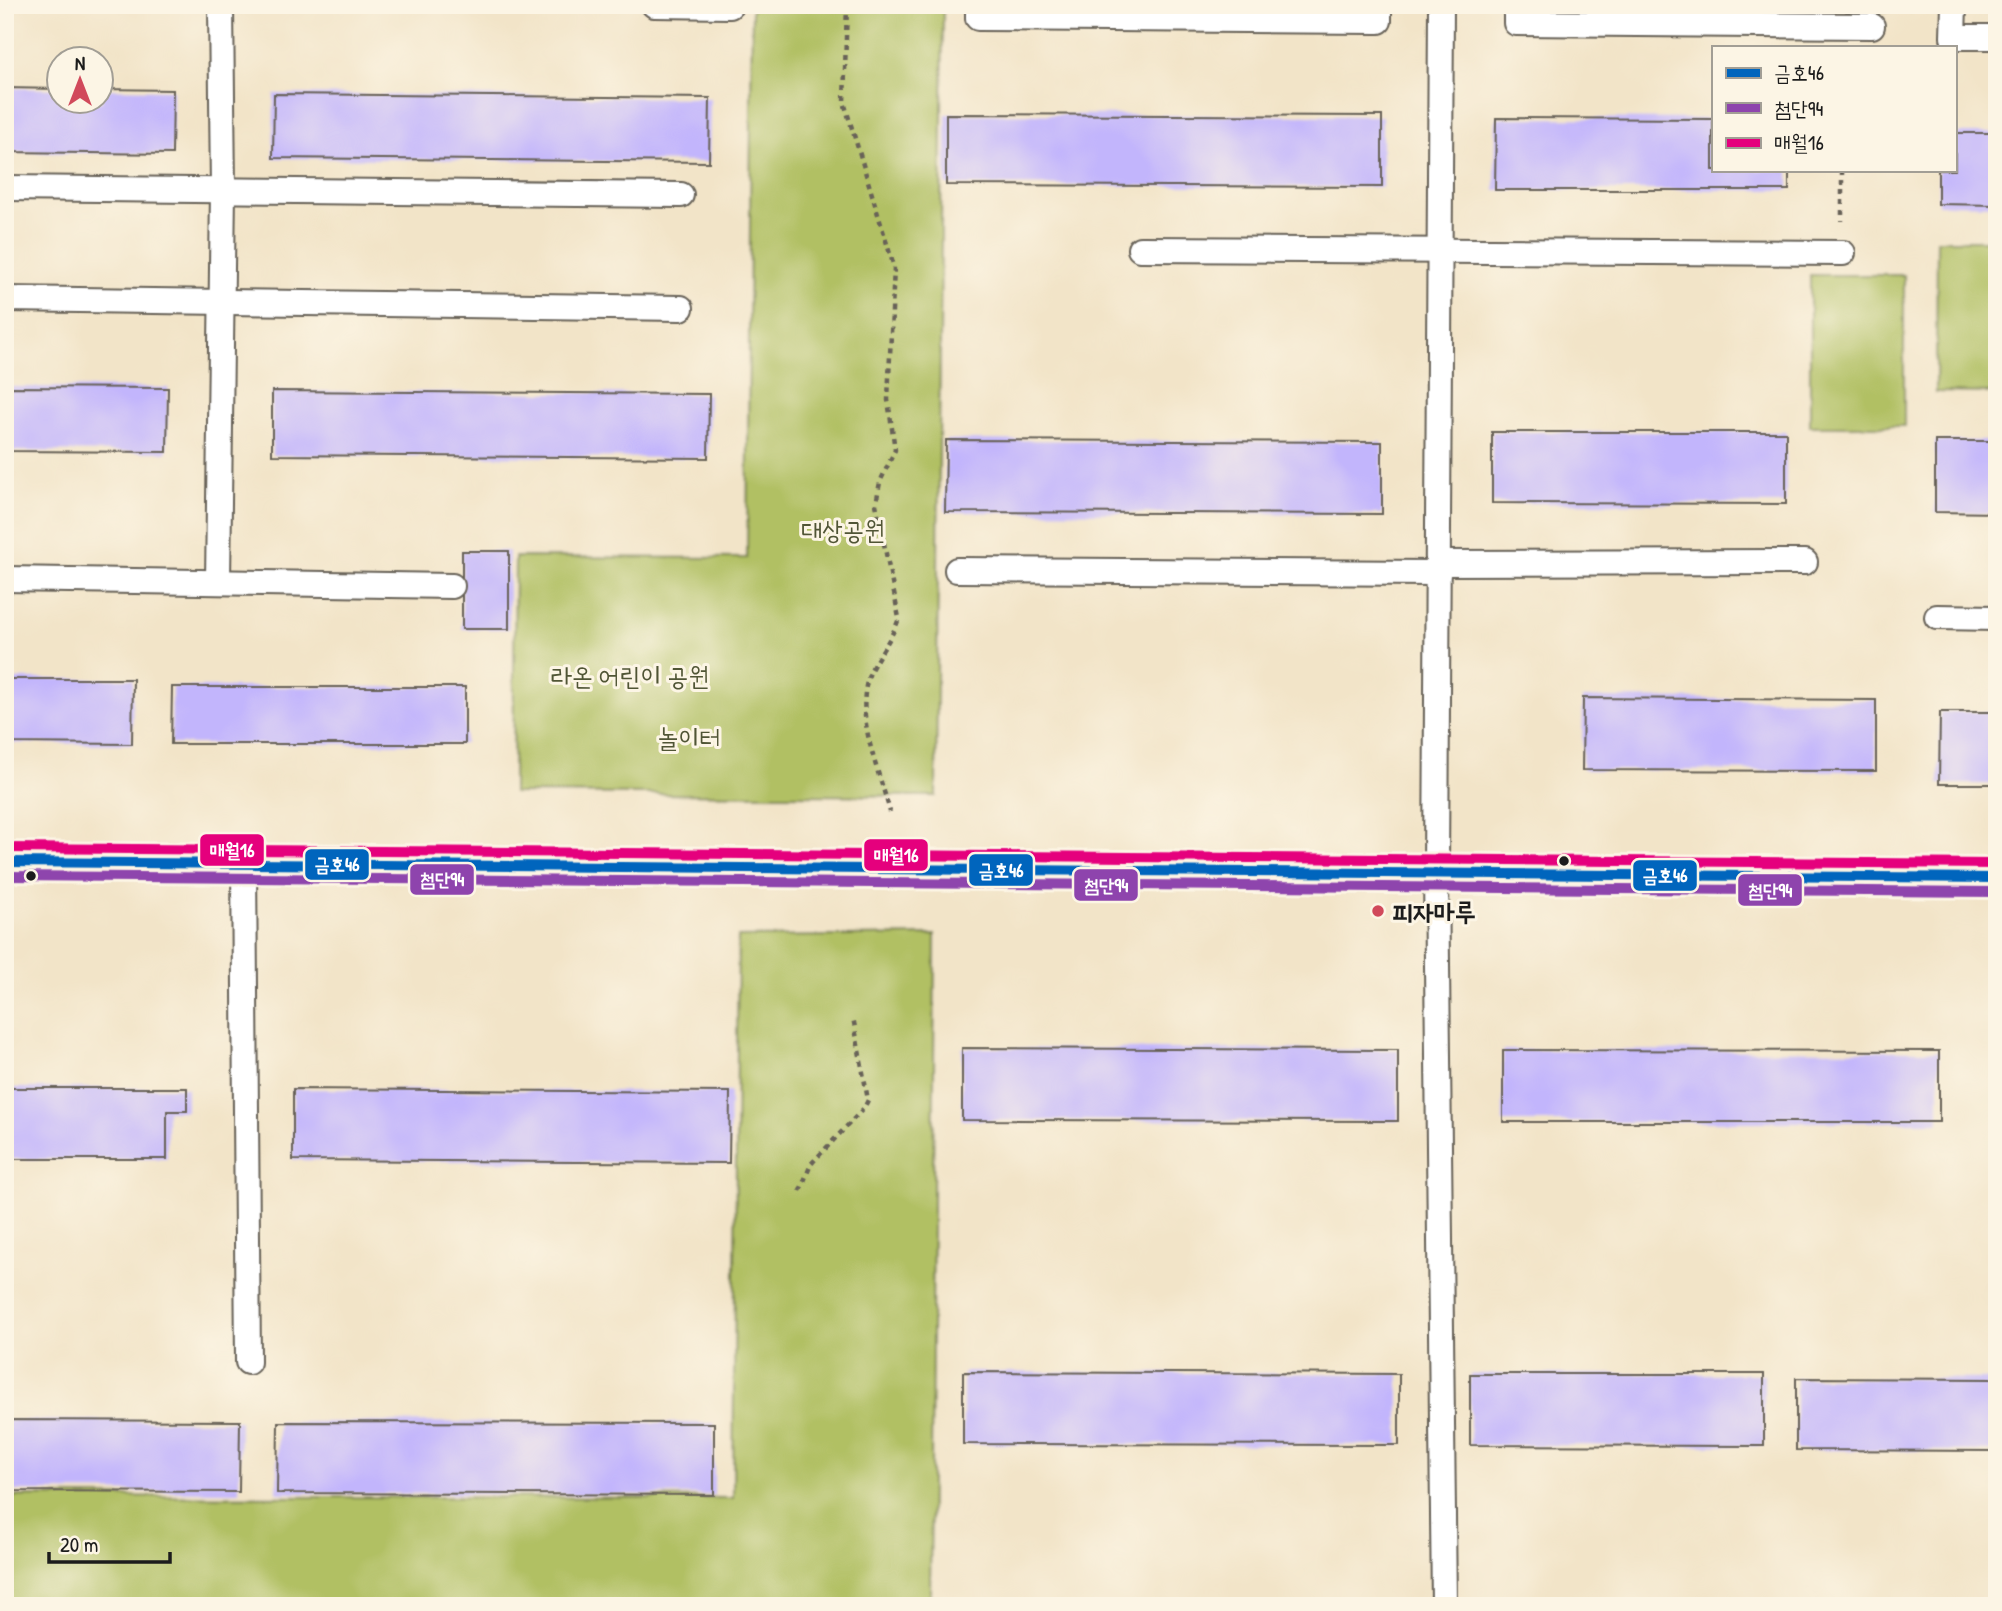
<svg xmlns="http://www.w3.org/2000/svg" width="2002" height="1611" font-family="'Patrick Hand','Poor Story',sans-serif">
  <style>
    .green { fill: #b1c063; stroke: #666e40; stroke-width: 2 }
    .building { fill: #c2b5fc }
    .lines { fill: none; stroke-linecap: round; stroke-linejoin: round }
    .service-casing { stroke: #676258; stroke-width: 28 }
    .minor-casing { stroke: #676258; stroke-width: 42 }
    .path { stroke: #676258; stroke-width: 4.5; stroke-dasharray: 5 5; stroke-linecap: butt }
    .service { stroke: #fff; stroke-width: 24 }
    .minor { stroke: #fff; stroke-width: 38 }
    .bus-1-casing { stroke: #fcf5e5; stroke-width: 16 }
    .bus-2-casing { stroke: #fcf5e5; stroke-width: 16 }
    .bus-3-casing { stroke: #fcf5e5; stroke-width: 16 }
    .bus-1 { stroke: #0065bd; stroke-width: 10 }
    .bus-2 { stroke: #8e44ad; stroke-width: 10 }
    .bus-3 { stroke: #e5007d; stroke-width: 10 }
    .bus-dot { fill: #1c1c1c; stroke: #fcf5e5; stroke-width: 2.5 }
    .poi-dot { fill: #d1495b; stroke: #fcf5e5; stroke-width: 2.5 }
    .labels { text-anchor: middle; dominant-baseline: central; stroke-width: 6; stroke-linejoin: round; paint-order: stroke }
    .park-label { font-size: 26px; fill: #505535; stroke: #fcf5e5 }
    .poi-label { font-size: 26px; font-weight: bold; fill: #1c1c1c; stroke: #fcf5e5; text-anchor: start }
    .line-badge { stroke: #fcf5e5; stroke-width: 2.5 }
    .badge-label { font-size: 19px; text-anchor: middle; font-weight: bold; fill: #fff }
  </style>
  <rect width="100%" height="100%" fill="#fcf5e5"/>
  <filter id="ink" filterUnits="userSpaceOnUse"><feTurbulence type="fractalNoise" baseFrequency=".0143" numOctaves="2"/><feDisplacementMap in="SourceGraphic" scale="14" xChannelSelector="R" yChannelSelector="G"/><feConvolveMatrix kernelMatrix="1 2 1 2 8 2 1 2 1" color-interpolation-filters="sRGB"/></filter>
  <filter id="wash" filterUnits="userSpaceOnUse"><feTurbulence type="fractalNoise" baseFrequency=".00686" numOctaves="4" result="noise"/><feDisplacementMap in="SourceGraphic" scale="28" xChannelSelector="R" yChannelSelector="G"/><feGaussianBlur stdDeviation="1.57" result="paint"/><feColorMatrix in="noise" values="0 0 0 0 0 0 0 0 0 0 0 0 0 0 0 0 0 1.4 0 .05"/><feComposite in="paint" operator="in"/></filter>
  <g filter="url(#wash)">
    <rect width="100%" height="100%" fill="#f2e4c8"/>
    <g class="green">
      <path d="M752,5H943L936,796L513,793L515,557L747,558Z"/>
      <path d="M1759,5H1911V11L1759,10Z"/>
      <path d="M1937,240H1997V393L1936,392Z"/>
      <rect x="1810" y="275" width="94" height="151"/>
      <path d="M935,935L930,1606H5V1496L733,1498L738,937Z"/>
    </g>
    <g id="blocks">
      <g class="building">
        <path d="M5,88L60,89V102H102V89L173,90L172,154L5,152Z"/>
        <path d="M274,94L710,98L709,162L273,158Z"/>
        <path d="M946,114L1382,116V187L946,185Z"/>
        <path d="M1496,118L1713,119V170H1789V190H1495Z"/>
        <path d="M1955,133H1997V205L1938,204V170H1955Z"/>
        <path d="M5,387L168,388L167,452L5,451Z"/>
        <path d="M272,391L709,394L708,458L272,455Z"/>
        <path d="M1492,432H1786V504L1492,503Z"/>
        <path d="M946,440L1382,442V514L945,512Z"/>
        <path d="M1935,441H1997V513L1935,512Z"/>
        <rect x="462" y="551" width="47" height="78"/>
        <path d="M5,679H133L132,744L5,743Z"/>
        <path d="M172,687H465V744H171Z"/>
        <path d="M1583,698L1876,700V771L1582,770Z"/>
        <path d="M1940,712H1997V784H1939Z"/>
        <path d="M962,1048L1398,1050V1121L962,1120Z"/>
        <path d="M1503,1050L1939,1051V1122H1503Z"/>
        <path d="M5,1088H187V1111H167V1159H5Z"/>
        <path d="M293,1089L730,1092L729,1163L293,1160Z"/>
        <path d="M963,1372L1399,1374V1445L963,1444Z"/>
        <path d="M1470,1374H1764V1446L1470,1445Z"/>
        <path d="M1796,1378L1997,1379V1451L1796,1450Z"/>
        <path d="M5,1420L240,1421L239,1492L5,1491Z"/>
        <path d="M278,1422L714,1423V1495L277,1493Z"/>
      </g>
    </g>
  </g>
  <g filter="url(#ink)">
    <use href="#blocks" fill-opacity="0" stroke="#676258" stroke-width="2"/>
    <g class="lines">
      <defs>
        <g id="service">
          <path d="M654,5L730,6"/>
          <path d="M978,5V18L1379,21V5"/>
          <path d="M1441,5L1436,873L1444,1606"/>
          <path d="M1516,5V23L1872,26"/>
          <path d="M1954,5L1953,37H1997"/>
          <path d="M5,188L681,195"/>
          <path d="M1140,249L1843,253"/>
          <path d="M5,299L681,308"/>
          <path d="M1438,563L1805,562"/>
          <path d="M957,570L1438,573"/>
          <path d="M5,579L452,586"/>
          <path d="M218,581L223,190L221,5"/>
          <path d="M1937,617L1997,618"/>
          <path d="M244,864L248,1362"/>
        </g>
        <path id="minor" d="M5,862L1997,878"/>
      </defs>
      <use href="#service" class="service-casing"/>
      <use href="#minor" class="minor-casing"/>
      <g class="path">
        <path d="M847,5L844,102L894,267L888,400L895,450L880,482L876,504L899,618C893,637 880,652 871,670C852,712 879,770 890,812"/>
        <path d="M1842,170V221"/>
        <path d="M800,1191L811,1164L864,1108L868,1100L853,1017"/>
      </g>
      <use href="#service" class="service"/>
      <use href="#minor" class="minor"/>
      <defs>
        <path id="bus-1" d="M5,862L1997,878"/>
        <path id="bus-2" d="M5,876L1997,892"/>
        <path id="bus-3" d="M5,848L1997,864"/>
      </defs>
      <use href="#bus-1" class="bus-1-casing"/>
      <use href="#bus-2" class="bus-2-casing"/>
      <use href="#bus-3" class="bus-3-casing"/>
      <use href="#bus-1" class="bus-1"/>
      <use href="#bus-2" class="bus-2"/>
      <use href="#bus-3" class="bus-3"/>
    </g>
  </g>
  <g class="bus-dot">
    <circle cx="1564" cy="861" r="6"/>
    <circle cx="31" cy="876" r="6"/>
  </g>
  <circle class="poi-dot" cx="1378" cy="911" r="7"/>
  <g class="labels">
    <g class="park-label">
      <text x="843" y="529">대상공원</text>
      <text x="630" y="675">라온 어린이 공원</text>
      <text x="689" y="737">놀이터</text>
    </g>
    <g class="poi-label">
      <text x="1392" y="911">피자마루</text>
    </g>
  </g>
  <g class="line-badge">
    <rect x="199" y="833" width="66" height="34" rx="7" fill="#e5007d"/>
    <rect x="863" y="838" width="66" height="34" rx="7" fill="#e5007d"/>
    <rect x="304" y="848" width="66" height="33" rx="7" fill="#0065bd"/>
    <rect x="968" y="853" width="66" height="34" rx="7" fill="#0065bd"/>
    <rect x="1632" y="859" width="66" height="33" rx="7" fill="#0065bd"/>
    <rect x="409" y="863" width="66" height="33" rx="7" fill="#8e44ad"/>
    <rect x="1073" y="868" width="66" height="34" rx="7" fill="#8e44ad"/>
    <rect x="1737" y="873" width="66" height="34" rx="7" fill="#8e44ad"/>
  </g>
  <g class="badge-label">
    <text x="232" y="857">매월16</text>
    <text x="896" y="862">매월16</text>
    <text x="337" y="871">금호46</text>
    <text x="1001" y="877">금호46</text>
    <text x="1665" y="882">금호46</text>
    <text x="442" y="886">첨단94</text>
    <text x="1106" y="892">첨단94</text>
    <text x="1770" y="897">첨단94</text>
  </g>
  <rect width="2002" height="1611" fill="none" stroke="#fcf5e5" stroke-width="28"/>
  <rect x="1712" y="46" width="245" height="126" fill="#fcf5e5" stroke="#a29e95" stroke-width="2"/>
  <rect x="1726" y="68" width="35" height="10" fill="#0065bd" stroke="#a29e95" stroke-width="2"/>
  <text x="1774" y="80" font-size="21" fill="#1c1c1c">금호46</text>
  <rect x="1726" y="103" width="35" height="10" fill="#8e44ad" stroke="#a29e95" stroke-width="2"/>
  <text x="1774" y="116" font-size="21" fill="#1c1c1c">첨단94</text>
  <rect x="1726" y="138" width="35" height="10" fill="#e5007d" stroke="#a29e95" stroke-width="2"/>
  <text x="1774" y="150" font-size="21" fill="#1c1c1c">매월16</text>
  <g transform="translate(80 80)"><circle r="33" fill="#fcf5e5" stroke="#a29e95" stroke-width="2"/>
  <path d="M0-5L12 26L0 18L-12 26Z" fill="#d1495b"/>
  <text y="-10" font-size="19" font-weight="bold" text-anchor="middle" fill="#1c1c1c">N</text>
  </g>
  <path d="M49 1552v10h121v-10" fill="none" stroke="#1c1c1c" stroke-width="3.5"/>
  <text x="60" y="1552" font-size="21" fill="#1c1c1c" stroke="#fcf5e5" stroke-width="5" paint-order="stroke">20 m</text>
</svg>
